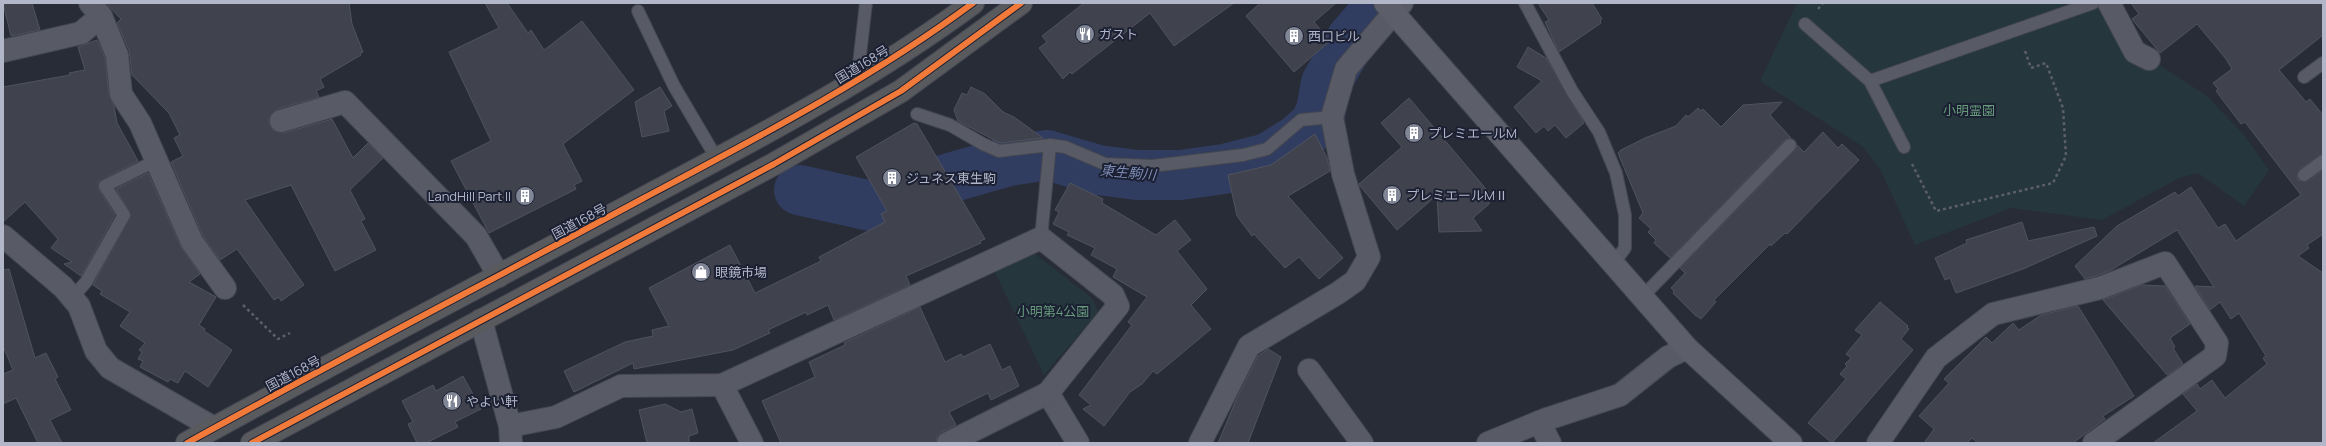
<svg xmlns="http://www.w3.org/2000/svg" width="2326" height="446" font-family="Manrope,'Noto Sans JP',sans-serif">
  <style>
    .green { fill: #25363d }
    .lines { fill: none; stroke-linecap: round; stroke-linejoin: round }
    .river { stroke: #313d60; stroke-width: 50 }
    .building { fill: #40434d; stroke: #50535f }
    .lane-casing { stroke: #444750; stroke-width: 14 }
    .street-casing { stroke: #444750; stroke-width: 24 }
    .secondary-casing { stroke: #444750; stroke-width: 24 }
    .highway-casing { stroke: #454853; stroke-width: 24 }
    .path { stroke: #5c5f68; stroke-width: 2.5; stroke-dasharray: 3 3; stroke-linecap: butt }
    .lane { stroke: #585a65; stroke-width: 12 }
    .street { stroke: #585a65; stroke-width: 22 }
    .secondary { stroke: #5c5f6a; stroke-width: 22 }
    .highway { stroke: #595a5e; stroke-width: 22 }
    .cycleway-casing { stroke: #1b2032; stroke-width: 8 }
    .cycleway { stroke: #f17a3a; stroke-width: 6 }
    .labels { text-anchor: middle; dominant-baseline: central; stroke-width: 4; stroke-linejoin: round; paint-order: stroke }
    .poi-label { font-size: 13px; fill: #b1b6c9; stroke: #1b2032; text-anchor: start }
    .street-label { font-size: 13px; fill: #b1b6c9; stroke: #1b2032 }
    .park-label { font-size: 13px; fill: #679b7c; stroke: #1b2032 }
    .water-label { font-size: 14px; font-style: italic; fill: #7f8db7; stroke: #1b2032 }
  </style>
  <rect width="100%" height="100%" fill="#282c37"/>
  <g class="green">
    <path d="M1797,3H2099L2158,64L2207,96L2244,135L2269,170L2244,206L2198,173L2179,178L2102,220L2011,208L1915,245L1880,169L1862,146L1760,81Z"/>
    <path d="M1035,254L1092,298L1098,312L1044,375L994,270L1014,256Z"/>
  </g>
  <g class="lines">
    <path class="river" d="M799,190L880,208L946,179L1009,161L1047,155L1098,170L1137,175H1180L1224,169L1268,158L1297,140L1314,125L1321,111L1326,83L1352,38L1383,3"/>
  </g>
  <g class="building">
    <path d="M3,3H32L40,30L11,36Z"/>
    <path d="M106,3H349L352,24L363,52L360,53L361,55L320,79L324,87L316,91L319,97L277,109L269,118V124L273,130L284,133L332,119L353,158L368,143L383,158L350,190L365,219L361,221L376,250L335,271L291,185L245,200L304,285L281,301L279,297L274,300L237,249L220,260L203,236L171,162L183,156L174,138L180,135L169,113L132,75L129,50L117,23L121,19Z"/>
    <path d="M485,3H507L528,33L531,30L544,50L582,21L634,90L563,144L582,181L574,185L576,189L489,233L451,161L491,141L449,52L499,28Z"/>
    <path d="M1084,3H1234L1174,46L1150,13L1072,74L1070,72L1063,79L1039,48L1047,42L1042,36Z"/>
    <path d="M1260,3H1336L1314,22L1330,41L1294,72L1246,16Z"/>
    <path d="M1538,3H1592L1602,19L1600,20L1601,23L1559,52L1545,22L1549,20Z"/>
    <path d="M2131,3H2323V35L2279,70L2306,102L2310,99L2323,115V154L2300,169L2297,175L2298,180L2305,182L2323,170V234L2307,245L2309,248L2298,256L2323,273V443H2153L2197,411L2183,394L2197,384L2200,389L2212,380L2225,398L2267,364L2263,358L2266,356L2239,313L2231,319L2220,302L2210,310L2195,286L2214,287L2177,230L2111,270L2096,276L2085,279L2075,266L2117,226L2175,192L2178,196L2191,187L2218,228L2225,224L2236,241L2301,195L2245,122L2241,124L2216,91L2218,89L2213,83L2232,69L2226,59L2197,24L2160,53L2132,19L2139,14Z"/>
    <path d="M97,40L105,58L109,95L114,106L117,123L138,161L98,182L99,190L115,215L81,276L64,264L72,262L51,248L58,239L25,202L3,222V87L70,75L69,73L85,70L78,47Z"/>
    <path d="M1528,47L1546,58L1584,123L1566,138L1555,125L1548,131L1544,126L1536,133L1514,107L1542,81L1517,67Z"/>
    <path d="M660,87L672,106L664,111L669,131L642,137L635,102Z"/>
    <path d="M971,87L985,94L1003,112L1014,117L1043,138L1000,143L958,121L954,110L962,93L967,95Z"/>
    <path d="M1409,98L1491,195L1489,204L1473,218L1482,231L1439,232L1437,195L1397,230L1360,186L1359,184L1402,147L1381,123Z"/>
    <path d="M1782,102L1770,115L1791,138L1785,140L1670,258L1654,243L1656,240L1648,232L1651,229L1639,218L1643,213L1618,153L1621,150L1645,138L1676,126L1686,115L1688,117L1698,108L1701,111L1703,109L1721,127L1743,105Z"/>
    <path d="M914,123L917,124L985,239L980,241L981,243L906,276L910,285L834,320L828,305L807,315L806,312L768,330L770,333L733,350L634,369L633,363L574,392L564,371L625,342L653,336L652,330L669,326L649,288L730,245L755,293L821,261L819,257L885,222L881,214L887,211L856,157Z"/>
    <path d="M1823,132L1838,148L1842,144L1859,160L1787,234L1785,233L1771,246L1770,244L1714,300L1716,302L1701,319L1695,315L1673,293L1674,291L1671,288L1685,273L1680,268L1795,150L1797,145L1804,152Z"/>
    <path d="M1315,134L1327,158L1330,171L1288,196L1343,258L1319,279L1299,257L1285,268L1254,234L1252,236L1237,216L1228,175L1271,165Z"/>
    <path d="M148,173L181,247L200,274L189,282L216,297L199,325L205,329L204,331L232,350L208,387L185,371L178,383L170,379L168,382L140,367L143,361L138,359L142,352L139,350L145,343L120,326L130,312L100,294L102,291L93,285L131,215L116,189Z"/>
    <path d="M1070,183L1103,199L1102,203L1156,235L1175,220L1191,240L1177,251L1207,289L1191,305L1211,329L1157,374L1153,371L1142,384L1130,392L1104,426L1083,409L1091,405L1079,395L1132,325L1128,322L1147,297L1113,277L1117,269L1091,255L1095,248L1067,235L1069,232L1053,224L1059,212L1055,210Z"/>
    <path d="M2022,222L2028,241L2094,227L2097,236L2023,269L1956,293L1950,278L1945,280L1935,258L1967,243L1966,240Z"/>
    <path d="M9,269L35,358L46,353L58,377L55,379L71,410L50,420L62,443H38L16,398L3,404V374L13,370L3,346V270Z"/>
    <path d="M2142,285L2165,286L2190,324L2170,338L2175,347L2173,348L2183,364L2167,375L2103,300Z"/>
    <path d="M1880,302L1908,326L1907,327L1909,329L1901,339L1913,350L1832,443L1808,423L1846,379L1840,374L1847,366L1845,364L1851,358L1846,354L1862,335L1855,330Z"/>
    <path d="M2078,306L2134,396L2103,416L2105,419L2073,443H1978L1972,438L1967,443H1924L1934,429L1919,416L1949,383L1944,379L1986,337L1992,343L2013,323L2019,330L2041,315Z"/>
    <path d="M920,307L945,362L961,354L963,357L990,344L1002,370L1010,366L1019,386L991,400L988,393L949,412L956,425L942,432L937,436L936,443H781L762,401L815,377L809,362L845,345L844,343Z"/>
    <path d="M1268,349L1281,357L1248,443H1218L1236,400L1258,356Z"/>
    <path d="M463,376L481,409L455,422L458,427L426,443H417L408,424L413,422L402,401L433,385L436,391Z"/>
    <path d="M665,404L681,412L692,409L698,433L689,436V443H647L639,410Z"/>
  </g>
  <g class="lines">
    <defs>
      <g id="lane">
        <path d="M1525,3L1572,91L1599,132L1616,173L1625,215V248L1613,264"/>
        <path d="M638,11L674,86L717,159"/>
        <path d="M1805,24L1870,81L1904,147"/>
        <path d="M2304,77L2323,63"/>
        <path d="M857,81L866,3"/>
        <path d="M1870,81L2093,3"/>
        <path d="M917,114L950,125L983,144L999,151L1050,145L1065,147L1105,164L1152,166L1243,155L1267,149L1301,120L1332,117"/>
        <path d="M2304,175L2323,161"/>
        <path d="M1041,238L1050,145"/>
        <path d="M1642,297L1790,145"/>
        <path d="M72,298L86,282L124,215L105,186L157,160"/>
      </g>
      <g id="street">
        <path d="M90,3L101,16L117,55L121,94L140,123L192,242L225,288"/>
        <path d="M2109,3L2135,52L2149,59"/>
        <path d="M3,51L81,33L101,16"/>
        <path d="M281,121L345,102L476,236L499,276"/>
        <path d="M3,236L63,287L79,306L96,351L110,368L214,428"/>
        <path d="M481,320L510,426L511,443"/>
        <path d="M1309,370L1362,443"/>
        <path d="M722,385L752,443"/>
        <path d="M1048,393L1078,443"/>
        <path d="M1539,422L1550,443"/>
        <path d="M510,426L556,417L621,386L722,385L1041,238L1113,295L1118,306L1048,393L948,443"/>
        <path d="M1200,443L1249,346L1338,293L1355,281L1369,257L1343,174L1332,117L1346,69L1402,3"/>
        <path d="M1488,443L1544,420L1620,395L1668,357L1687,348"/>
        <path d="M1878,443L1936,358L1993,314L2100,288L2165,263L2217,343L2215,356L2094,443"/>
      </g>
      <path id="secondary" d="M1385,3L1687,348L1791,443"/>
      <g id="highway">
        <path d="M187,443C337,360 490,281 642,199C755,139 869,80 973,3"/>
        <path d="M252,443L774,164L901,91L1021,3"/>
      </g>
    </defs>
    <use href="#lane" class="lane-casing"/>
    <use href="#street" class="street-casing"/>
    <use href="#secondary" class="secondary-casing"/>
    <use href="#highway" class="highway-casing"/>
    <g class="path">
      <path d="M1818,9L1823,3"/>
      <path d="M1912,164L1936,211L2053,183L2066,156L2063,108L2046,63L2031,68L2024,48"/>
      <path d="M243,305L278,339L290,333"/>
    </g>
    <use href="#lane" class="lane"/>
    <use href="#street" class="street"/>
    <use href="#secondary" class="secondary"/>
    <use href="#highway" class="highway"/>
    <defs>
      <g id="cycleway">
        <path d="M187,443C337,360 490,281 642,199C755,139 869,80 973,3"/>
        <path d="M252,443L774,164L901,91L1021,3"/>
      </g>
    </defs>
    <use href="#cycleway" class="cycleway-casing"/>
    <use href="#cycleway" class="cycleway"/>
  </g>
  <defs>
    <symbol id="restaurant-disc" viewBox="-11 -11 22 22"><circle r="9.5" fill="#818696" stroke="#1b2032"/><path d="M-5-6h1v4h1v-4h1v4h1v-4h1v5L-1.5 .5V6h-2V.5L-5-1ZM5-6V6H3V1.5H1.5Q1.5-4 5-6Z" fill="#fff"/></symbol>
    <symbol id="building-disc" viewBox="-11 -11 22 22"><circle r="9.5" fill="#818696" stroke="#1b2032"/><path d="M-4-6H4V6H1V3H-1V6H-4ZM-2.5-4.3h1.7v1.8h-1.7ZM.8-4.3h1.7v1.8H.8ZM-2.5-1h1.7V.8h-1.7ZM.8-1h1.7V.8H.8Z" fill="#fff"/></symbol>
    <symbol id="shop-disc" viewBox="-11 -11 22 22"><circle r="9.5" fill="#818696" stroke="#1b2032"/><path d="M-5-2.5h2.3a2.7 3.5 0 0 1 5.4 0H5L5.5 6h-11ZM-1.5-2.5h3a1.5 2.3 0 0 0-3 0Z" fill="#fff"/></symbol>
  </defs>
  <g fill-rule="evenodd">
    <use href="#restaurant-disc" x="1074" y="23" width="22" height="22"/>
    <use href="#building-disc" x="1283" y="25" width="22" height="22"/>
    <use href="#building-disc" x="1403" y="122" width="22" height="22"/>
    <use href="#building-disc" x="881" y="167" width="22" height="22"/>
    <use href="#building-disc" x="1381" y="184" width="22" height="22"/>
    <use href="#building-disc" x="514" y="185" width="22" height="22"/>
    <use href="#shop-disc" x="690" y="261" width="22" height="22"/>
    <use href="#restaurant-disc" x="441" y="390" width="22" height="22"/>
  </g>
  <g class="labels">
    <g class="poi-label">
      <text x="1099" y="34">ガスト</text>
      <text x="1308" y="36">西口ビル</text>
      <text x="1428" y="133">プレミエールM</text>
      <text x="906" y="178">ジュネス東生駒</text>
      <text x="1406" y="195">プレミエールMⅡ</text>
      <text x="511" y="196" text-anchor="end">LandHill Part II</text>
      <text x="715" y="272">眼鏡市場</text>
      <text x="466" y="401">やよい軒</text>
    </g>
    <g class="street-label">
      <text transform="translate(862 64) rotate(-31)">国道168号</text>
      <text transform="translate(579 221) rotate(-28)">国道168号</text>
      <text transform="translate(293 373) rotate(-28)">国道168号</text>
    </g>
    <g class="park-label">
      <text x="1969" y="110">小明霊園</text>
      <text x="1053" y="311">小明第4公園</text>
    </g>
    <g class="water-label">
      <text transform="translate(1128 172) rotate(5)">東生駒川</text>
    </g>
  </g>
  <rect width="2326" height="446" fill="none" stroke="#b1b6c9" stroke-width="8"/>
</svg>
